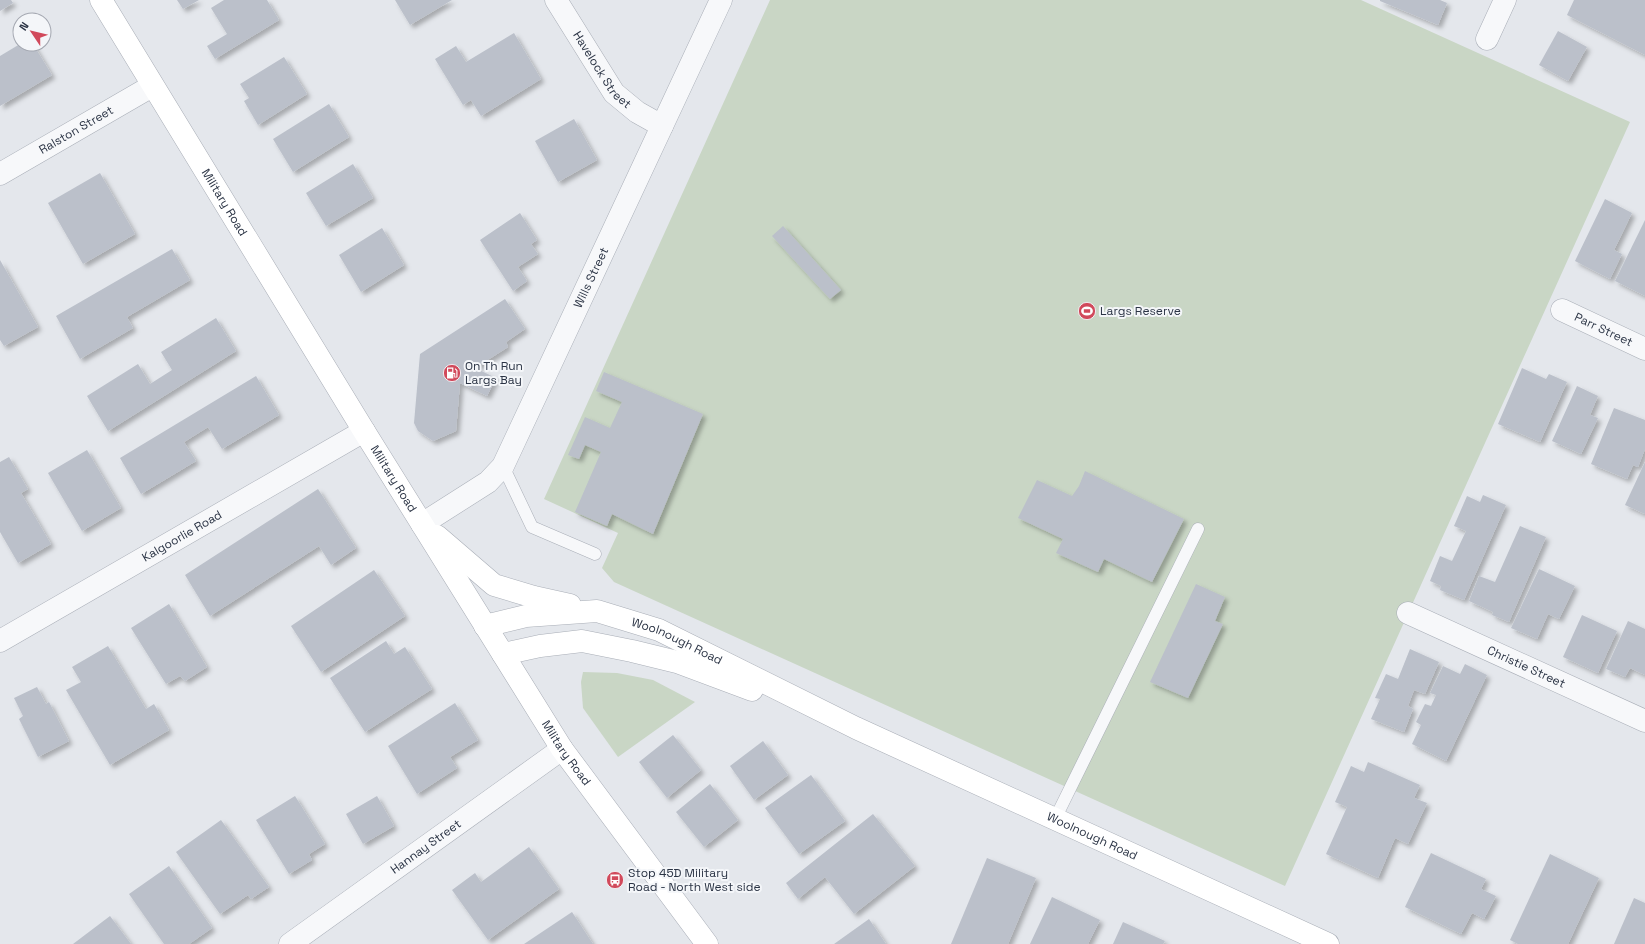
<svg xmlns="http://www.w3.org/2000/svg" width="1645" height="944" font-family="'Space Grotesk',sans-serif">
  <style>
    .green { fill: #c9d6c5 }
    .building { fill: #bbc0ca; filter: url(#shadow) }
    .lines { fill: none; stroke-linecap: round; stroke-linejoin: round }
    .lane-casing { stroke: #a9aeb7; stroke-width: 13 }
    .street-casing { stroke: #a9aeb7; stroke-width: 23 }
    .secondary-casing { stroke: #a9aeb7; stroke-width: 23 }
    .lane { stroke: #f7f8fa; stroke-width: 12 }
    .street { stroke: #f7f8fa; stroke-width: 22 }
    .secondary { stroke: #fff; stroke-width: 22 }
    .labels { text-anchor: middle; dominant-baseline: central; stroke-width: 4; stroke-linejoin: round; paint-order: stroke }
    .street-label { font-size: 12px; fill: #2b3445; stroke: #f4f6f9 }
    .poi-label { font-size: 12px; fill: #2b3445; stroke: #f4f6f9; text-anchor: start }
  </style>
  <defs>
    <filter id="shadow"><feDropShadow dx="3.5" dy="3.5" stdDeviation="2" flood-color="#0004"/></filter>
  </defs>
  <rect width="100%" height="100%" fill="#e4e7ec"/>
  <g class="green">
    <path d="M770,0H1361L1630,122L1285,886L614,582L602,568L618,533L544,499Z"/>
    <path d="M583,672L617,673L653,680L695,702L618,757L583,708L581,682Z"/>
  </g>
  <g class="building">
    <path d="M0,0H11L13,3L0,11Z"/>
    <path d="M177,0H199L183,9Z"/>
    <path d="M224,0H267L279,20L215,59L207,46L227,34L211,8Z"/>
    <path d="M395,0H452L410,25Z"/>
    <path d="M1380,0H1440L1447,3L1438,25L1380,1Z"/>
    <path d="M1574,0H1645V55L1567,15Z"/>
    <path d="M1558,31L1587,47L1568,81L1539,65Z"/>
    <path d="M514,33L541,79L481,116L471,100L463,105L435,59L456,46L466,62Z"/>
    <path d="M20,44H33L52,75L0,106V56Z"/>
    <path d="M284,57L307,94L258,125L244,101L249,98L240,84Z"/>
    <path d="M329,104L349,137L293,172L273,139Z"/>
    <path d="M574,119L597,160L558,182L535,141Z"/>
    <path d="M353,164L373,198L326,226L306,193Z"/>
    <path d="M100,173L135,234L83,264L48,203Z"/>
    <path d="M1605,199L1632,213L1614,250L1622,254L1610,279L1575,261Z"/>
    <path d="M520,213L537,240L531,244L538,254L518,267L527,281L513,291L480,240Z"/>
    <path d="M1645,220V296L1615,281Z"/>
    <path d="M783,226L841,290L830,299L772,236Z"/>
    <path d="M382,228L404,265L361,292L339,255Z"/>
    <path d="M172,249L190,280L127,317L133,328L80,359L56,316Z"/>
    <path d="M0,260L38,327L4,346L0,340Z"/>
    <path d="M505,299L525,329L506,342L508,347L475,368L496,378L487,396L460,383L456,431L433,441L418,431L414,423L420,354Z"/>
    <path d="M216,318L236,351L108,431L87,396L138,364L150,384L172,370L161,352Z"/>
    <path d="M1522,368L1546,379L1549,374L1567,382L1540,442L1498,424Z"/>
    <path d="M604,372L703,414L653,534L612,514L607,526L575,512L601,452L585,445L579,459L568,455L585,417L610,428L622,402L596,391Z"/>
    <path d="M256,376L279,415L222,449L208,427L184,442L196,461L141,494L120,458Z"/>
    <path d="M1577,386L1598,396L1590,415L1598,418L1581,454L1552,441Z"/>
    <path d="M1614,408L1645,420V449L1638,467L1633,465L1627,479L1591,464Z"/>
    <path d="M87,450L121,508L82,531L48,473Z"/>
    <path d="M9,457L28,489L21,493L51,544L18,563L0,532V462Z"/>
    <path d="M1645,462V514L1625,505Z"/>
    <path d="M1085,471L1184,519L1152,582L1104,559L1098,572L1056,553L1063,539L1018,518L1037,480L1072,496L1079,486Z"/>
    <path d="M318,489L356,548L331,565L319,546L210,616L185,575Z"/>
    <path d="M1483,495L1506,505L1464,600L1440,590L1441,586L1430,581L1440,556L1452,561L1466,531L1454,526L1467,496L1480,502Z"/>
    <path d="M1520,526L1546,537L1509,622L1492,615L1493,612L1469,601L1479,576L1495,582Z"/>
    <path d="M1539,569L1575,586L1559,619L1548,614L1537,639L1511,628Z"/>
    <path d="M374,570L405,616L321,672L291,626Z"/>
    <path d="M1196,584L1225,597L1215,621L1223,624L1188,698L1150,682Z"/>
    <path d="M169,604L207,667L185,681L180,676L166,684L131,628Z"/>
    <path d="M1582,615L1617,631L1598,673L1563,657Z"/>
    <path d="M1628,621L1645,629V675L1630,668L1625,677L1606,669Z"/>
    <path d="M386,641L394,654L405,647L432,689L365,732L330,678Z"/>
    <path d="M108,646L146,709L154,704L169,730L110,765L66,690L81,682L72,667Z"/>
    <path d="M1410,649L1439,662L1425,694L1414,690L1408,706L1413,709L1404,732L1371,719L1380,699L1375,698L1386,674L1398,679Z"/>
    <path d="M1465,664L1487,675L1446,761L1412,744L1421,725L1416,722L1425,704L1431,706L1436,695L1430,693L1443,666L1460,674Z"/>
    <path d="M37,687L46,704L49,702L69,741L38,757L19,719L23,716L14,698Z"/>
    <path d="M455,703L478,740L450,757L457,768L417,794L388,746Z"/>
    <path d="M673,735L701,770L667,798L639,762Z"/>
    <path d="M763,741L788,775L754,800L730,766Z"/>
    <path d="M1368,762L1420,785L1414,798L1427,803L1408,844L1395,838L1378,878L1326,854L1347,807L1335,802L1351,766L1364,772Z"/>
    <path d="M811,775L845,821L799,854L765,808Z"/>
    <path d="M710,784L738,820L704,847L676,812Z"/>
    <path d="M295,796L325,844L309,854L312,860L289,874L256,820Z"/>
    <path d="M377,796L394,826L363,844L346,814Z"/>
    <path d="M873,814L915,866L854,914L825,877L798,899L786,883Z"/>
    <path d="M221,820L269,887L251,899L248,895L220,914L176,852Z"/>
    <path d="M529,847L559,889L488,940L452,890L475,873L481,882Z"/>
    <path d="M1431,853L1486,879L1481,889L1496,896L1484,919L1472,913L1461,934L1405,907Z"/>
    <path d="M1550,854L1599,878L1568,944H1518L1510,940Z"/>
    <path d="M987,858L1036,878L1008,944H951Z"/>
    <path d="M169,866L212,928L189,944H164L129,894Z"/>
    <path d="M1052,897L1100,920L1088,944H1030Z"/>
    <path d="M1634,898L1645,903V944H1614Z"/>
    <path d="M572,912L593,944H524Z"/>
    <path d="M110,916L131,944H73Z"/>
    <path d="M869,919L886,944H834Z"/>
    <path d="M1123,922L1165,941L1163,944H1113Z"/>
  </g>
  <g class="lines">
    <defs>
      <g id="lane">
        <path d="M503,466L532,527L595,554"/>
        <path d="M1055,819L1198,529"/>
      </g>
      <g id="street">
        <path id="s1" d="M556,0L614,93L637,112L662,126"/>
        <path d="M1487,39L1505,0"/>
        <path id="s2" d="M0,174L152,86"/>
        <path id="s3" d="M1562,310L1645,349"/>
        <path id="s4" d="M422,524L488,482L503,466L721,0"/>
        <path id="s5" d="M1408,613L1645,721"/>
        <path id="s6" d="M0,641L364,431"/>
        <path id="s7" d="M290,944L562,749"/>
      </g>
      <g id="secondary">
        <path id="s8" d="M101,0L364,431L562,749L707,944"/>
        <path d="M437,536L494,585L534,597L570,605"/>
        <path id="s9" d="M485,626L526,616L597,611L659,630L856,728L1328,944"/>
        <path d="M503,654L540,646L582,641L632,651L677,662L752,690"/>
      </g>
    </defs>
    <use href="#lane" class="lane-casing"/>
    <use href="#street" class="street-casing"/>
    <use href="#secondary" class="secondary-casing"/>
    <use href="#lane" class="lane"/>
    <use href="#street" class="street"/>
    <use href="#secondary" class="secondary"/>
  </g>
  <defs>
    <symbol id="stadium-disc" viewBox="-11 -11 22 22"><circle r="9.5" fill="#d1495b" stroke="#f4f6f9"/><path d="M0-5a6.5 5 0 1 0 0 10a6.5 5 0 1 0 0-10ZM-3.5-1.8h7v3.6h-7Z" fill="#fff"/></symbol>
    <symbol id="fuel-disc" viewBox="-11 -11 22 22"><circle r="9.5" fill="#d1495b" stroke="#f4f6f9"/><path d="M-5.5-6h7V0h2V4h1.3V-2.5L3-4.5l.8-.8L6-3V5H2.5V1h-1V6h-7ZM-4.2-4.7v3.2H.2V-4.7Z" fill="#fff"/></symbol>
    <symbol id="bus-disc" viewBox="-11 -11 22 22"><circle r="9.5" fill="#d1495b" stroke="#f4f6f9"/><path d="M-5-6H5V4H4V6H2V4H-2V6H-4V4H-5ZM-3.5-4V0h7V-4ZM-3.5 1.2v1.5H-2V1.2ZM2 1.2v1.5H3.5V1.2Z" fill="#fff"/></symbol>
  </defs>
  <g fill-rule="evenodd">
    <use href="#stadium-disc" x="1077" y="301" width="20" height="20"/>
    <use href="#fuel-disc" x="442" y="363" width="20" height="20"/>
    <use href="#bus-disc" x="605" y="870" width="20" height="20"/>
  </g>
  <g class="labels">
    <g class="street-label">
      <text stroke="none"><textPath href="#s1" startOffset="84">Havelock Street</textPath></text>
      <text stroke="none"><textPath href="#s2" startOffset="88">Ralston Street</textPath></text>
      <text stroke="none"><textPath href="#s8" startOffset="237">Military Road</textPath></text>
      <text stroke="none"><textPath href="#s4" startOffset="308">Wills Street</textPath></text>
      <text stroke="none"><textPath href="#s3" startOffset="46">Parr Street</textPath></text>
      <text stroke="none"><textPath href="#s8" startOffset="561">Military Road</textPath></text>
      <text stroke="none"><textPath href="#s6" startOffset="210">Kalgoorlie Road</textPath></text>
      <text stroke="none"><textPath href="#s9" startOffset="199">Woolnough Road</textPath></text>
      <text stroke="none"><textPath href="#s5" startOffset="130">Christie Street</textPath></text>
      <text stroke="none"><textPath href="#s8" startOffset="885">Military Road</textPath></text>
      <text stroke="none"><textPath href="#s9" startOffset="658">Woolnough Road</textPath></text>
      <text stroke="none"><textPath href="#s7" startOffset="167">Hannay Street</textPath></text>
    </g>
    <g class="poi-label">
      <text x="1100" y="311">Largs Reserve</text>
      <text x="465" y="366">On Th Run<tspan x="465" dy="14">Largs Bay</tspan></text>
      <text x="628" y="873">Stop 45D Military<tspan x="628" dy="14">Road - North West side</tspan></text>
    </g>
  </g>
  <g transform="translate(32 32) rotate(305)"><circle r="19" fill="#f4f6f9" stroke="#a4a8b1"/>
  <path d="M0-3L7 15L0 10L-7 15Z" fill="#d1495b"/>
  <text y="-6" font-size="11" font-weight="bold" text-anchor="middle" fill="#2b3445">N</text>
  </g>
</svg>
